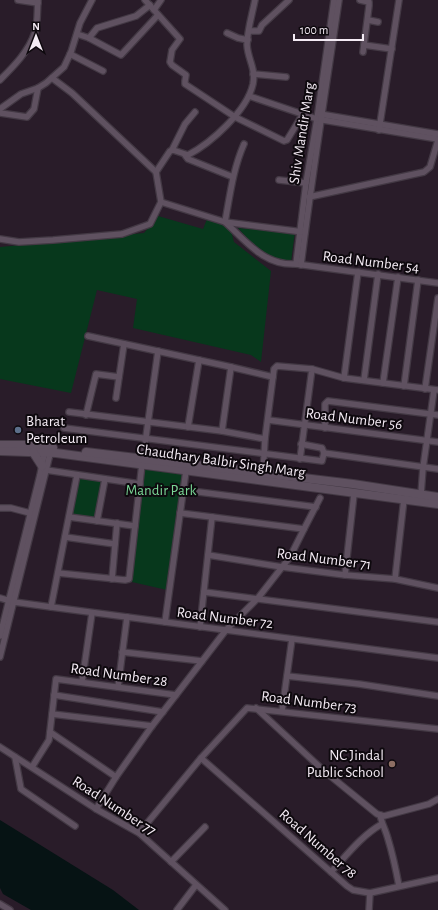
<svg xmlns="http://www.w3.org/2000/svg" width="438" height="910" font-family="'Alegreya Sans',sans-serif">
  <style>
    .green { fill: #07381c }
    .water { fill: #061314 }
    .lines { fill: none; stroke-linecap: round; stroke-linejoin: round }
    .street-casing { stroke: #433944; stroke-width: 8 }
    .secondary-casing { stroke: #433944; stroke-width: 10 }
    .street { stroke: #5f5160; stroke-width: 5.5 }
    .secondary { stroke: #5f5160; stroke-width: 8 }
    .service-dot { fill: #5c6f8a; stroke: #0e090e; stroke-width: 1.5 }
    .education-dot { fill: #8d6e63; stroke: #0e090e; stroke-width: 1.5 }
    .labels { text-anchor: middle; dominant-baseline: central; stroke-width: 4; stroke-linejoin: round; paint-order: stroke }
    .street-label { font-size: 15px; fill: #f4ebf4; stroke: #0e090e }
    .poi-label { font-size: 15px; fill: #f4ebf4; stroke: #0e090e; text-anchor: start }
    .park-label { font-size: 15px; fill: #7ad696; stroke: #0e090e }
  </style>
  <rect width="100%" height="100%" fill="#291c29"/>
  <g class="green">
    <path d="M158,216L203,229L207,219L230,227L234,242L271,271L261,362L251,355L133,328L137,299L97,290L71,393L0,379V247L144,233Z"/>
    <path d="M238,228L295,232L291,262L267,257L260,252Z"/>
    <path d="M143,466L184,472L167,590L132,582Z"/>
    <path d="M79,477L105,479L97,521L71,515Z"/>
  </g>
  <path class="water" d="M0,820L113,890L139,910H31L3,894L0,888Z"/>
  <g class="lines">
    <defs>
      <g id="street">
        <path d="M18,0L38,3"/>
        <path d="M145,0L180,39L172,50L170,62L172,65L186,75L185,81V84L235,117L284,141L287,140L303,114"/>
        <path d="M334,0L317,119L306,183L296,264L438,283"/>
        <path d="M360,0L369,2V6L363,52"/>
        <path d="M154,10L161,0"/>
        <path d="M368,20L378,22"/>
        <path d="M249,31H259L262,25L289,0"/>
        <path d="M227,33L238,38L248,40"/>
        <path d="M77,34L89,38L97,28L136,16L150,5"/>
        <path d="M89,38L121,55L158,15"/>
        <path d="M364,45L392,49"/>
        <path d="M70,54L103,71"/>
        <path d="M253,74L286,77"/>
        <path d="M52,78L72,93L156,172"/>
        <path d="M0,80C14,66 29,51 35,32C38,22 37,10 38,0"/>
        <path d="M249,96L317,119L438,139"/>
        <path d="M0,109L21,94L38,88L46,83L64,67L71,52L80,23L92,0"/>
        <path d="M0,113L27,117L34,109L38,88"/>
        <path d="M320,114L438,134"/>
        <path d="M379,130L399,0"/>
        <path d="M244,144C233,169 230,195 225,222C246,241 264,266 296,264"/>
        <path d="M172,150L185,124L195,112"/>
        <path d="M185,155L188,159L233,177"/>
        <path d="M279,180L306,183"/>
        <path d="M309,197L424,172L430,167L438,140"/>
        <path d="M161,202L225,222L303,232"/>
        <path d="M0,239L19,242L53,240L122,234L150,224L161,202L156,172L170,151L173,150L188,155C211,143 247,111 253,84C256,68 248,60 247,45C247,31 252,15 255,0"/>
        <path d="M301,265C312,176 326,88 339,0"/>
        <path d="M88,336L231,367L273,377"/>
        <path d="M312,369L344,378L438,390"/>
        <path d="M344,378L358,272"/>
        <path d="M364,380L378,274"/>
        <path d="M383,383L398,277"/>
        <path d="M404,386L418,280"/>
        <path d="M425,389L438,298"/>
        <path d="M116,398L124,344"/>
        <path d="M69,412L222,431L265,439"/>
        <path d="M86,415L96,374L119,377"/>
        <path d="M268,420L438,442"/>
        <path d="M188,427L199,360"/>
        <path d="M64,428L322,461L324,453L322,448L301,444"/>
        <path d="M325,428V404L328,401L438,415"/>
        <path d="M222,431L231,367"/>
        <path d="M324,453L438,469"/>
        <path d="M143,458L158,351"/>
        <path d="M46,470L140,484"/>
        <path d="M263,474L265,439L274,369L277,366L312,369L300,459"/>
        <path d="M183,490L316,507"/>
        <path d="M421,494L423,468L434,390"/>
        <path d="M0,508H11L30,513"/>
        <path d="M180,513L212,517"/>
        <path d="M69,517L135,526"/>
        <path d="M97,521L105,479"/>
        <path d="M65,537L115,544"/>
        <path d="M208,555L282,567L345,575L395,579L438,588"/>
        <path d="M58,573L125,580L129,579L142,464"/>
        <path d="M345,575L354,494"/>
        <path d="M112,579L117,523"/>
        <path d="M395,579L404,499"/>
        <path d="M204,592L438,622"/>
        <path d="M0,598L14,602L51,607L438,658"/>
        <path d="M51,607L77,475"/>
        <path d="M165,622L186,471"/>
        <path d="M200,627L212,517L304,529L320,498"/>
        <path d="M0,636L40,475L45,450"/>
        <path d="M122,652L202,661"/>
        <path d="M0,657L51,450"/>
        <path d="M287,676L359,684L438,696"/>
        <path d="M82,682L92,613"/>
        <path d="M118,687L127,617"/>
        <path d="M54,695L163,712"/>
        <path d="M256,708L323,770L377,814L384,816L429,804L438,799"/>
        <path d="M282,711L292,639"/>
        <path d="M52,714L152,726"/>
        <path d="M50,732L116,777"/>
        <path d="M0,747L96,809L139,833L225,910"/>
        <path d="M15,757L21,789L75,826"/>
        <path d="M201,758L347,886L353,890L370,893L438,878"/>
        <path d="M32,767L49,740L56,679L176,695"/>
        <path d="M96,809L116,777L152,726L176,695L226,630L258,598L290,557L304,529"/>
        <path d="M380,815C382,824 386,831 388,839C393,855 396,870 399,886"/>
        <path d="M139,833L201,758L247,708L438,729"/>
        <path d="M171,862L205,827"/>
        <path d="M331,872C346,856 362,835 382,824"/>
        <path d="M0,904L10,910"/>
        <path d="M177,910L196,885"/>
        <path d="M369,910L370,893"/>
      </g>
      <g id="secondary">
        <path d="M0,445H33L53,448"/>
        <path d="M0,451L56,453L438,504"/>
        <path d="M33,452L42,466"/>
        <path d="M86,452L353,484L438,497"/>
      </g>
    </defs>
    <use href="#street" class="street-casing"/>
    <use href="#secondary" class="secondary-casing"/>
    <use href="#street" class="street"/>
    <use href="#secondary" class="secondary"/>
  </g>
  <circle class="service-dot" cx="18" cy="430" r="4"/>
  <circle class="education-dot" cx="392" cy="764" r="4"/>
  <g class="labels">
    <g class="street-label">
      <text transform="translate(302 133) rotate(-81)">Shiv Mandir Marg</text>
      <text transform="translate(371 262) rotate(7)">Road Number 54</text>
      <text transform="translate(354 419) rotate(7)">Road Number 56</text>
      <text transform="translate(221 461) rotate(8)">Chaudhary Balbir Singh Marg</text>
      <text transform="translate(324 559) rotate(7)">Road Number 71</text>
      <text transform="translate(225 618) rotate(7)">Road Number 72</text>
      <text transform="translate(119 675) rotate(8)">Road Number 28</text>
      <text transform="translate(309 702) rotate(7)">Road Number 73</text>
      <text transform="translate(114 806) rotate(33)">Road Number 77</text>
      <text transform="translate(318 844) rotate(41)">Road Number 78</text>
    </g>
    <g class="poi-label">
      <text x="26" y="421">Bharat<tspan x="26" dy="17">Petroleum</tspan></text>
      <text x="384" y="755" text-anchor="end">NC Jindal<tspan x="384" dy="17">Public School</tspan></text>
    </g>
    <g class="park-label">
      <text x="161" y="490">Mandir Park</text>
    </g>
  </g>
  <g transform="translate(36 36)" stroke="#0e090e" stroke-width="3" paint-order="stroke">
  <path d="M0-3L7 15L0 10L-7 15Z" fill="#f4ebf4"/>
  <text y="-6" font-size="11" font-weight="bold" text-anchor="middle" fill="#f4ebf4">N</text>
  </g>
  <path d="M294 34v6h69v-6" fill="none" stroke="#f4ebf4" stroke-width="2"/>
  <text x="300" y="34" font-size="12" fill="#f4ebf4" stroke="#0e090e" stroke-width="3" paint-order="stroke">100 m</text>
</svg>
